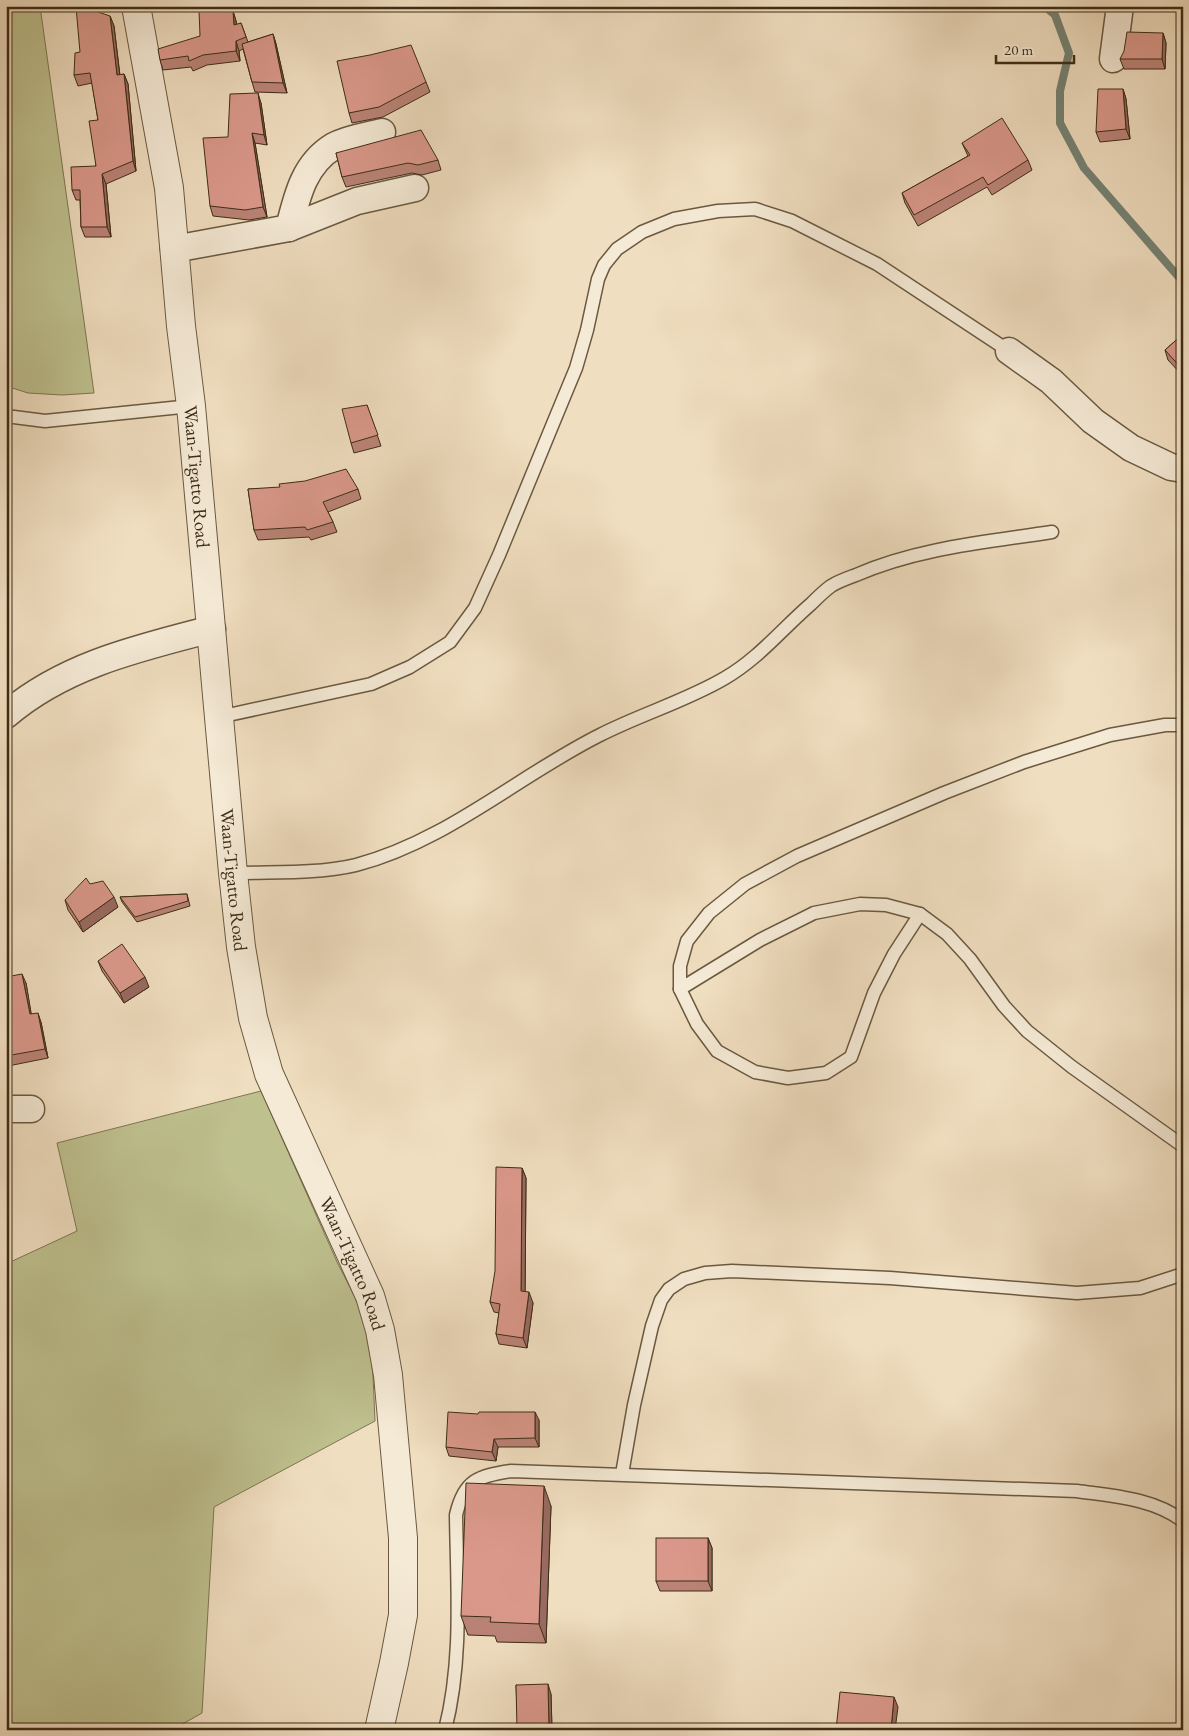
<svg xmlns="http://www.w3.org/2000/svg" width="1189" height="1736" font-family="'EB Garamond',serif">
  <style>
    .green { fill: #bec08e; stroke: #7e7652 }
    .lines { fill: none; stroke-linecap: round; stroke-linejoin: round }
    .stream { stroke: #758374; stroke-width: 8 }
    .service-casing { stroke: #6a5940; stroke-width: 15 }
    .minor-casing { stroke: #6a5940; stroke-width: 29 }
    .tertiary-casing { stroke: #6a5940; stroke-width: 30 }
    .service { stroke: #f5ead6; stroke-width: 12 }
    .minor { stroke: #f5ead6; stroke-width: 26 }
    .tertiary { stroke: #f5ead6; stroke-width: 28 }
    .wall { fill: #bb8377; stroke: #3d2d16 }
    .shaded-wall { fill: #996a61; stroke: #3d2d16 }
    .building { fill: #da988a; stroke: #3d2d16 }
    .labels { text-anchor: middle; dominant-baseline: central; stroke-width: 4.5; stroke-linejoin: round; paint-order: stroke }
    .street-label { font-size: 19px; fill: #3d2d16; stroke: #f5ead6 }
  </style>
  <rect width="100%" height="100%" fill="#f0dec0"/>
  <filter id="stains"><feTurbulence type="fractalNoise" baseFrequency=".004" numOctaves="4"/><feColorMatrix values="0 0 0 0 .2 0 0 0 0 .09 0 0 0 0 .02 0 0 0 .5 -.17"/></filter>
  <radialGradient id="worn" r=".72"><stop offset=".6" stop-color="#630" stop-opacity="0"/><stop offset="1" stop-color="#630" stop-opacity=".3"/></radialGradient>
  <g class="green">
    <path d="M6,6H40L94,393L62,395L28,393L6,386Z"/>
    <path d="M261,1091L338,1264L357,1301L369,1340L373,1375L375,1421L214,1507L202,1713L172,1730H6V1264L77,1231L57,1143Z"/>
  </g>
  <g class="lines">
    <path class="stream" d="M1044,6L1055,15L1069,53L1060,91V123L1084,168L1183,282"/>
    <defs>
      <g id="service">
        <path d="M6,416L45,421L191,406"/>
        <path d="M219,717L371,684L410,667L450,642L475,608L499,555L552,426L576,368L587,330L598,279L604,265L617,249L642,232L674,219L718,211L755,209L792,221L877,264L1009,351"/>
        <path d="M233,873C271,872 319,874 356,865C447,841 518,776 600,735C641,714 686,701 725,678C758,659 782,629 811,604C817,598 824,591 831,586C839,581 848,578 856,575C917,548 987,542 1052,532"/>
        <path d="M920,914L894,954L874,993L851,1057L826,1073L788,1078L755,1072L717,1051L697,1024L680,989V966L687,941L709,913L745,884L797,856L944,793L1024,762L1110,735L1165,725H1183"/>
        <path d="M680,989L760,940L814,913L860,904L886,905L920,914L947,934L970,959L1004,1006L1027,1031L1072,1067L1183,1146"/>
        <path d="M622,1474L634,1405L652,1326L661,1300L669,1289L684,1279L705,1273L732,1271L890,1278L1077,1293L1140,1288L1183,1274"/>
        <path d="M445,1730C463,1660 457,1587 456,1515C464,1480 478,1476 511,1471L1077,1491C1112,1496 1153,1498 1183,1521"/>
      </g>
      <g id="minor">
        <path d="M1113,59L1120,6"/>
        <path d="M289,228C297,196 304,164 334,146C348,138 367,136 382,132"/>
        <path d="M174,249L289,228L357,201L415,188"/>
        <path d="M1009,351L1051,381L1093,421L1131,448L1171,467L1183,469"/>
        <path d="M6,715C64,665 139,648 212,629"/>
        <path d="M6,1109H31"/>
      </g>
      <g id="tertiary">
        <path id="s1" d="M136,6L169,188L181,326L191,406L233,873L241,947L253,1018L269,1074L370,1296L380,1330L388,1375L403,1538V1615L394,1663L379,1730"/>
      </g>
    </defs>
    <use href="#service" class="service-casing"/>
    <use href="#minor" class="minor-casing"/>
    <use href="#tertiary" class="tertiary-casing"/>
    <use href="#service" class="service"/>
    <use href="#minor" class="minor"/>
    <use href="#tertiary" class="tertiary"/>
  </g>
  <g class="wall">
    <path d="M233,11L236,21L237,25L241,23L248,42L273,34L276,44L287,93L255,92L252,82L243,49L239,51L240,61L207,65L193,71L191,67L163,70L160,60L200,36Z"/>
    <path d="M110,16L114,26L120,75L124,74L128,84L136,171L106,184L111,237H85L81,227L80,200H76L72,190L96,166L98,120L92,83L78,86L74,75Z"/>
    <path d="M1163,33L1166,43L1165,69H1124L1120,59Z"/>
    <path d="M426,82L430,92L383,117L352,123L349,113Z"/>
    <path d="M1123,89L1126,99L1130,139L1100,142L1096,132Z"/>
    <path d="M261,103L267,145L255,143L267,217L249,220L213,216L210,206Z"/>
    <path d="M962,143L1028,160L1032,170L992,195L987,187L918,226L905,203L902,193L968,156Z"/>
    <path d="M336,153L438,160L441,170L422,175L412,173L346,187L342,177Z"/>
    <path d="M1183,334V376L1168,360L1165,350Z"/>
    <path d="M367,405L381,446L354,453L351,443Z"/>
    <path d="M248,489H358L361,499L328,512L333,522L337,532L311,540L309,537L258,540L254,530Z"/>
    <path d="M90,884L118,907L83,932L68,910L65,900Z"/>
    <path d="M187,894L190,906L137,922L122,902L120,897Z"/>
    <path d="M98,961L149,987L124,1003L102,971Z"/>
    <path d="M6,977L26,983L31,1014L41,1022L48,1058L8,1066L6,1061Z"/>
    <path d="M522,1168L526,1178L525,1292L533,1303L527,1348L499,1344L496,1334L499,1313L494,1312L490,1302Z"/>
    <path d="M539,1420V1447H498L496,1461L449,1456L446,1447Z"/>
    <path d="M551,1506L546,1643L497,1642L495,1636L468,1635L461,1616Z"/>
    <path d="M708,1538L712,1548V1591H660L656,1581Z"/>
    <path d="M516,1685L551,1694L552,1730H518Z"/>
  </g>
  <g class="shaded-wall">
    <path d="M233,11L236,21L238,36L234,25Z"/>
    <path d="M110,16L114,26L121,86L117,75Z"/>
    <path d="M1163,33L1166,43L1165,69L1162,59Z"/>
    <path d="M273,34L276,44L287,93L283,83Z"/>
    <path d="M236,41L239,51L240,61L236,51Z"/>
    <path d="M124,74L128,84L136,171L133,161Z"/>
    <path d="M1123,89L1126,99L1130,139L1126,129Z"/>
    <path d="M258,93L261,103L267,145L264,135Z"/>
    <path d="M252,133L255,143L267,217L263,207Z"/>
    <path d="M102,174L106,184L111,237L107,227Z"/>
    <path d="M114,897L118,907L83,932L79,922Z"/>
    <path d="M22,974L26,983L33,1024L30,1014Z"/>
    <path d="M145,977L149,987L124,1003L120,993Z"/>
    <path d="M38,1013L41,1022L48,1058L45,1049Z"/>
    <path d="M522,1168L526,1178L525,1302L521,1291Z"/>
    <path d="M529,1292L533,1303L527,1348L523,1338Z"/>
    <path d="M535,1412L539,1420V1447L535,1438Z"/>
    <path d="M494,1439L498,1447L496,1461L492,1452Z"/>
    <path d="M544,1486L551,1506L546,1643L539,1624Z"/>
    <path d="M708,1538L712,1548V1591L708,1581Z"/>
    <path d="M548,1684L551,1694L552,1730H549V1728Z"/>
    <path d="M894,1697L898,1707L895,1730H891Z"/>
  </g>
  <g class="building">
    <path d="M76,7L92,10L110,16L117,75L124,74L133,161L102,174L107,227H81L80,190H72L71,167L96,166L89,121L98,120L90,73L74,75L75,53L80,52Z"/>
    <path d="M199,10L233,11L234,25L241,23L246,37L236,41V51L203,55L189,61L188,56L160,60L158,49L200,36Z"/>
    <path d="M1127,32L1163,33L1162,59H1120L1124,51Z"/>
    <path d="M273,34L283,83L252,82L242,44Z"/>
    <path d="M411,45L426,82L379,107L349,113L337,61L370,55Z"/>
    <path d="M1098,89H1123L1126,129L1096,132Z"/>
    <path d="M258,93L264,135L252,133L263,207L245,210L210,206L203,138L228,137L230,94Z"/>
    <path d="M1002,118L1028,160L988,185L983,177L914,215L902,193L970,155L962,143Z"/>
    <path d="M421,130L438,160L418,165L408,163L342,177L336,153Z"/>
    <path d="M1183,334V370L1165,350Z"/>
    <path d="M367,405L378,435L351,443L342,409Z"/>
    <path d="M346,469L358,489L323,502L333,522L307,530L305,527L254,530L248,489L280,487L279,484L305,481Z"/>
    <path d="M86,878L90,884L103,881L114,897L79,922L65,900Z"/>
    <path d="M187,894L188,901L135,917L120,897Z"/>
    <path d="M122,944L145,977L120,993L98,961Z"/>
    <path d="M22,974L30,1014L38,1013L45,1049L6,1056V977Z"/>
    <path d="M496,1167L522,1168L521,1291L529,1292L523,1338L496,1334L500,1304L490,1302L495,1271Z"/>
    <path d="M448,1412L478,1414L479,1412H535V1438L494,1439L492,1452L446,1447Z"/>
    <path d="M466,1483L544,1486L539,1624L490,1622L491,1617L461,1616Z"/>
    <rect x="656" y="1538" width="52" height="43"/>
    <path d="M548,1684L549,1728L517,1729L516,1685Z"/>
    <path d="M840,1692L894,1697L891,1730H836Z"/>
  </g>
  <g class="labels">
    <g class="street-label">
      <text stroke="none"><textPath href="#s1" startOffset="475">Waan-Tigatto Road</textPath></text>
      <text stroke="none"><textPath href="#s1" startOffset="880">Waan-Tigatto Road</textPath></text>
      <text stroke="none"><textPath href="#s1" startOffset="1285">Waan-Tigatto Road</textPath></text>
    </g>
  </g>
  <rect width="1189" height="1736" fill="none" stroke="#f0dec0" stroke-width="25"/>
  <rect x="8" y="8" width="1174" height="1721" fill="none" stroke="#3d2d16" stroke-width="2.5"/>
  <rect x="12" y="12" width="1164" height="1711" fill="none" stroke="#3d2d16"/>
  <path d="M996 55v8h78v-8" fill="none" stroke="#3d2d16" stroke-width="2.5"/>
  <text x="1004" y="55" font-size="15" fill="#3d2d16" stroke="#f5ead6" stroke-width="4" paint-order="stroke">20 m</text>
  <rect width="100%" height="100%" filter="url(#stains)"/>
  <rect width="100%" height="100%" fill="url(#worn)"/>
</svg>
